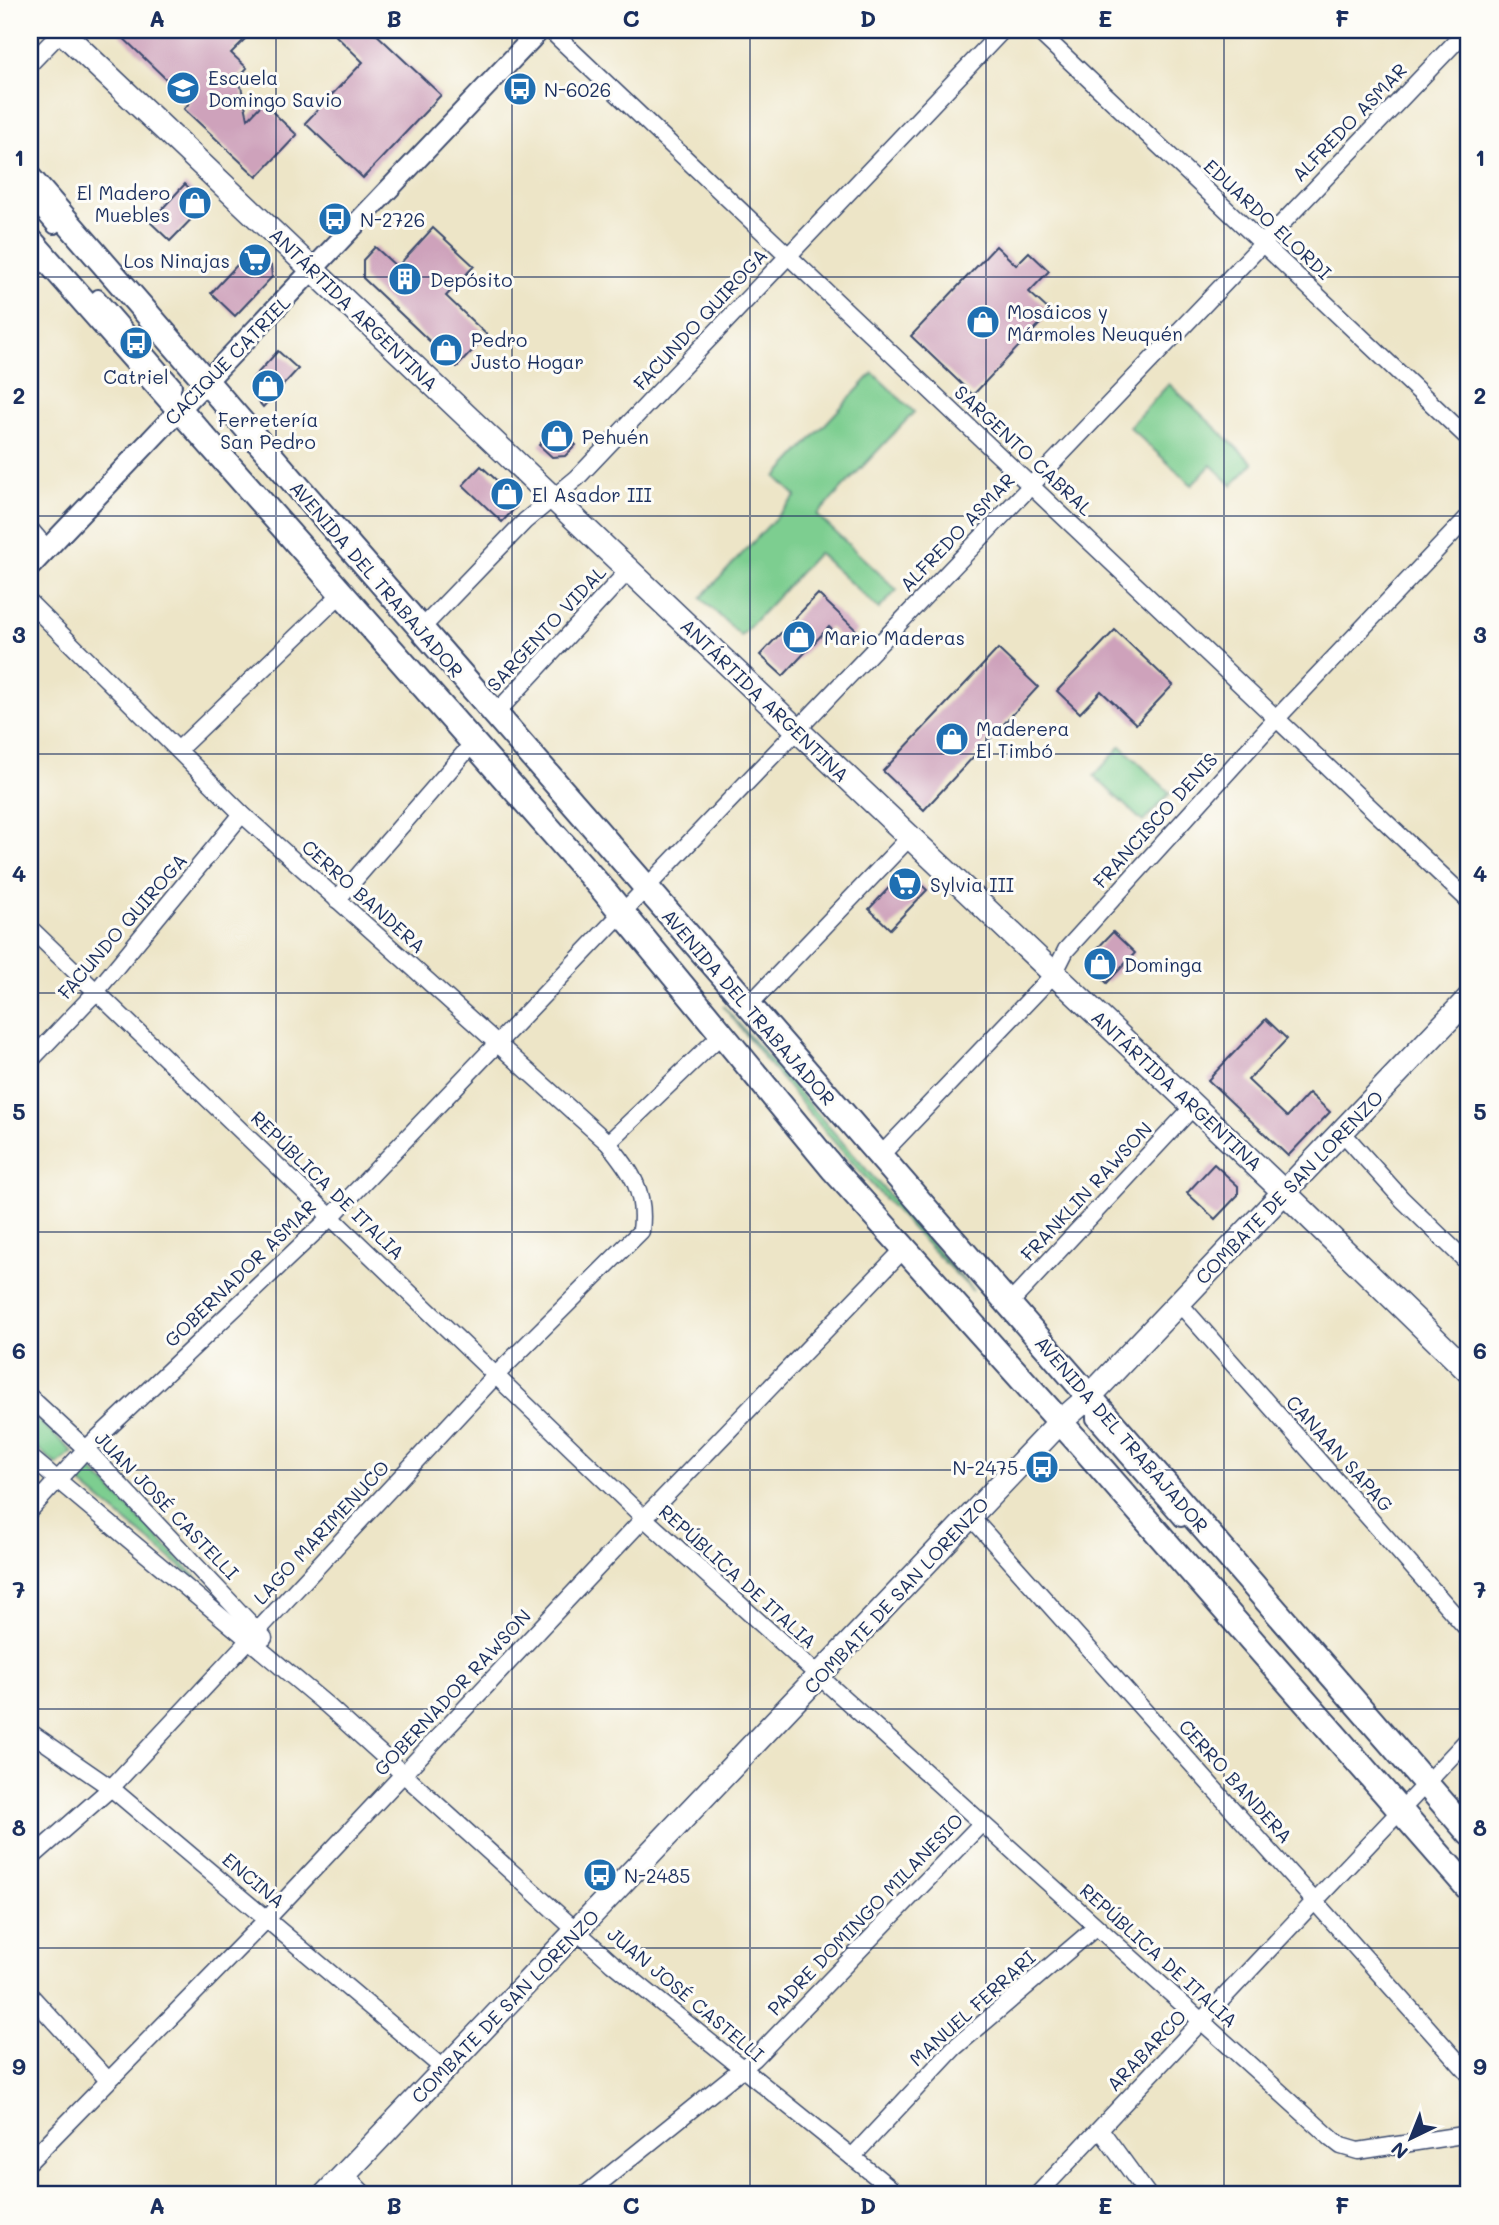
<svg xmlns="http://www.w3.org/2000/svg" width="1499" height="2225" font-family="Mali,sans-serif">
  <style>
    .green { fill: #7dce90; stroke: #4c7e77; stroke-width: 2 }
    .building { fill: #cea2bb }
    .lines { fill: none; stroke-linecap: round; stroke-linejoin: round }
    .pedestrian-casing { stroke: #3a4a6e; stroke-width: 16 }
    .minor-casing { stroke: #3a4a6e; stroke-width: 19 }
    .tertiary-casing { stroke: #3a4a6e; stroke-width: 23 }
    .secondary-casing { stroke: #3a4a6e; stroke-width: 26 }
    .primary-casing { stroke: #3a4a6e; stroke-width: 28 }
    .pedestrian { stroke: #fff; stroke-width: 12 }
    .minor { stroke: #fff; stroke-width: 16 }
    .tertiary { stroke: #fff; stroke-width: 19 }
    .secondary { stroke: #fff; stroke-width: 23 }
    .primary { stroke: #fff; stroke-width: 24 }
    .grid { fill: none; stroke: #1b2f5e; stroke-width: 2; stroke-opacity: 0.55 }
    .labels { text-anchor: middle; dominant-baseline: central; stroke-width: 6; stroke-linejoin: round; paint-order: stroke }
    .poi-label { font-size: 19px; fill: #1b2f5e; stroke: #fdfcf7; text-anchor: start }
    .street-label { font-size: 19px; fill: #1b2f5e; stroke: #fdfcf7 }
    .neatline { fill: none; stroke: #1b2f5e; stroke-width: 2.5 }
    .grid-label { font-size: 23px; text-anchor: middle; font-weight: bold; fill: #1b2f5e }
  </style>
  <rect width="100%" height="100%" fill="#fdfcf7"/>
  <filter id="ink" filterUnits="userSpaceOnUse"><feTurbulence type="fractalNoise" baseFrequency=".0143" numOctaves="2"/><feDisplacementMap in="SourceGraphic" scale="14" xChannelSelector="R" yChannelSelector="G"/><feConvolveMatrix kernelMatrix="1 2 1 2 8 2 1 2 1" color-interpolation-filters="sRGB"/></filter>
  <filter id="wash" filterUnits="userSpaceOnUse"><feTurbulence type="fractalNoise" baseFrequency=".00686" numOctaves="4" result="noise"/><feDisplacementMap in="SourceGraphic" scale="28" xChannelSelector="R" yChannelSelector="G"/><feGaussianBlur stdDeviation="1.57" result="paint"/><feColorMatrix in="noise" values="0 0 0 0 0 0 0 0 0 0 0 0 0 0 0 0 0 1.4 0 .05"/><feComposite in="paint" operator="in"/></filter>
  <g filter="url(#wash)">
    <rect width="100%" height="100%" fill="#ede5c7"/>
    <g class="green">
      <path d="M873,373L914,412L817,515L897,590L879,609L818,553L741,636L701,598L796,496L776,477Z"/>
      <path d="M1169,384L1253,463L1232,485L1211,465L1192,485L1129,427Z"/>
      <path d="M1121,746L1170,793L1143,822L1094,776Z"/>
      <path d="M723,1006L973,1291C882,1202 801,1106 723,1006Z"/>
      <path d="M30,1413L73,1452L57,1465L30,1442Z"/>
      <path d="M89,1467L211,1592L75,1479Z"/>
    </g>
    <g id="blocks">
      <g class="building">
        <path d="M115,30H254L231,53L247,68L239,77L248,119L263,103L297,135L257,177L184,109L190,102Z"/>
        <path d="M330,30H372L441,95L363,178L305,123L363,62Z"/>
        <path d="M185,184L206,204L170,241L150,222Z"/>
        <path d="M433,228L474,266L446,296L487,335L457,367L363,278V260L375,247L397,267Z"/>
        <path d="M996,246L1016,265L1029,252L1049,271L1029,292L1051,312L973,395L911,336Z"/>
        <path d="M253,248L271,266L272,277L235,316L211,293Z"/>
        <path d="M278,351L298,369L263,407L252,394L254,377Z"/>
        <path d="M556,427L576,445L565,456L552,457L539,445Z"/>
        <path d="M481,466L516,498V507L502,522L463,485Z"/>
        <path d="M818,594L857,631L846,643L829,627L783,676L760,655Z"/>
        <path d="M1115,630L1173,685L1136,724L1101,691L1080,713L1057,691Z"/>
        <path d="M998,649L1038,687L924,810L883,771Z"/>
        <path d="M899,877H913L927,890L890,929L869,909Z"/>
        <path d="M1113,932L1135,953L1107,983L1093,970V953Z"/>
        <path d="M1266,1019L1287,1039L1248,1080L1287,1117L1309,1093L1330,1112L1288,1156L1208,1080Z"/>
        <path d="M1214,1164L1238,1186V1195L1215,1219L1187,1193Z"/>
      </g>
    </g>
  </g>
  <g filter="url(#ink)">
    <use href="#blocks" fill-opacity="0" stroke="#3a4a6e" stroke-width="2"/>
    <g class="lines">
      <defs>
        <g id="pedestrian">
          <path d="M30,199L54,227L60,222L55,217"/>
          <path d="M98,296L175,385L174,390H169L92,301Z"/>
          <path d="M1093,1414H1098L1186,1515L1181,1520L1093,1419Z"/>
        </g>
        <g id="minor">
          <path d="M550,30L1469,901"/>
          <path d="M1037,30L1469,439"/>
          <path d="M30,64L63,30"/>
          <path d="M30,529L47,549"/>
          <path d="M30,603L242,814L608,1143C632,1173 646,1191 641,1231L495,1376L111,1788L30,1859"/>
          <path d="M421,629L525,521L577,478L1003,30"/>
          <path d="M495,714L629,570"/>
          <path d="M178,750L341,594"/>
          <path d="M337,900L473,743"/>
          <path d="M30,928L644,1518L1332,2139L1341,2146L1358,2151L1469,2134"/>
          <path d="M748,1006L910,837"/>
          <path d="M30,1061L95,993L242,814"/>
          <path d="M1342,1132L1402,1199L1469,1264"/>
          <path d="M608,1143L722,1034"/>
          <path d="M879,1157L1054,974L1066,950L1277,718L1469,516"/>
          <path d="M1179,1303L1469,1631"/>
          <path d="M1008,1305L1194,1106"/>
          <path d="M30,1397L86,1449L264,1638"/>
          <path d="M30,1457L328,1706L612,1963L899,2195"/>
          <path d="M30,1510L86,1449L332,1216L1467,30"/>
          <path d="M970,1516L1469,2074"/>
          <path d="M30,1732L111,1788L445,2070"/>
          <path d="M30,1995L107,2079"/>
          <path d="M1100,2129L1148,2195"/>
          <path d="M852,2157L954,2048L1096,1927"/>
          <path d="M30,2161L267,1919L644,1518L904,1249"/>
          <path d="M345,2175L365,2195"/>
          <path d="M585,2195L755,2058L981,1824"/>
          <path d="M1037,2195L1469,1738"/>
        </g>
        <path id="tertiary" d="M30,567L540,30"/>
        <g id="secondary">
          <path d="M60,30L1284,1192L1469,1372"/>
          <path d="M325,2195L1060,1422L1090,1396L1469,998"/>
        </g>
        <g id="primary">
          <path d="M30,179L1469,1833"/>
          <path d="M30,240L605,892L834,1170L1080,1444L1469,1889"/>
        </g>
      </defs>
      <use href="#pedestrian" class="pedestrian-casing"/>
      <use href="#minor" class="minor-casing"/>
      <use href="#tertiary" class="tertiary-casing"/>
      <use href="#secondary" class="secondary-casing"/>
      <use href="#primary" class="primary-casing"/>
      <use href="#pedestrian" class="pedestrian"/>
      <use href="#minor" class="minor"/>
      <use href="#tertiary" class="tertiary"/>
      <use href="#secondary" class="secondary"/>
      <use href="#primary" class="primary"/>
    </g>
  </g>
  <path class="grid" d="M276,30V2195M512,30V2195M750,30V2195M986,30V2195M1224,30V2195M30,277H1469M30,516H1469M30,754H1469M30,993H1469M30,1232H1469M30,1470H1469M30,1709H1469M30,1948H1469"/>
  <defs>
    <symbol id="school-disc" viewBox="-11 -11 22 22"><circle r="9.5" fill="#1f6fb2" stroke="#fdfcf7"/><path d="M0-5L7-2L0 1L-7-2ZM-4 1L0 2.5L4 1V4Q0 6-4 4Z" fill="#fff"/></symbol>
    <symbol id="bus-disc" viewBox="-11 -11 22 22"><circle r="9.5" fill="#1f6fb2" stroke="#fdfcf7"/><path d="M-5-6H5V4H4V6H2V4H-2V6H-4V4H-5ZM-3.5-4V0h7V-4ZM-3.5 1.2v1.5H-2V1.2ZM2 1.2v1.5H3.5V1.2Z" fill="#fff"/></symbol>
    <symbol id="shop-disc" viewBox="-11 -11 22 22"><circle r="9.5" fill="#1f6fb2" stroke="#fdfcf7"/><path d="M-5-2.5h2.3a2.7 3.5 0 0 1 5.4 0H5L5.5 6h-11ZM-1.5-2.5h3a1.5 2.3 0 0 0-3 0Z" fill="#fff"/></symbol>
    <symbol id="supermarket-disc" viewBox="-11 -11 22 22"><circle r="9.5" fill="#1f6fb2" stroke="#fdfcf7"/><path d="M-6-5.5h2.5l.6 2H6L4.5 2H-2.5L-4.4-4H-6ZM-1.5 3.2a1.3 1.3 0 1 0 .1 0ZM3 3.2a1.3 1.3 0 1 0 .1 0Z" fill="#fff"/></symbol>
    <symbol id="building-disc" viewBox="-11 -11 22 22"><circle r="9.5" fill="#1f6fb2" stroke="#fdfcf7"/><path d="M-4-6H4V6H1V3H-1V6H-4ZM-2.5-4.3h1.7v1.8h-1.7ZM.8-4.3h1.7v1.8H.8ZM-2.5-1h1.7V.8h-1.7ZM.8-1h1.7V.8H.8Z" fill="#fff"/></symbol>
  </defs>
  <g fill-rule="evenodd">
    <use href="#school-disc" x="164" y="69" width="38" height="38"/>
    <use href="#bus-disc" x="501" y="70" width="38" height="38"/>
    <use href="#shop-disc" x="176" y="184" width="38" height="38"/>
    <use href="#bus-disc" x="316" y="200" width="38" height="38"/>
    <use href="#supermarket-disc" x="236" y="241" width="38" height="38"/>
    <use href="#building-disc" x="386" y="260" width="38" height="38"/>
    <use href="#shop-disc" x="964" y="303" width="38" height="38"/>
    <use href="#bus-disc" x="117" y="324" width="38" height="38"/>
    <use href="#shop-disc" x="427" y="331" width="38" height="38"/>
    <use href="#shop-disc" x="249" y="367" width="38" height="38"/>
    <use href="#shop-disc" x="538" y="417" width="38" height="38"/>
    <use href="#shop-disc" x="488" y="475" width="38" height="38"/>
    <use href="#shop-disc" x="780" y="618" width="38" height="38"/>
    <use href="#shop-disc" x="933" y="720" width="38" height="38"/>
    <use href="#supermarket-disc" x="886" y="865" width="38" height="38"/>
    <use href="#shop-disc" x="1081" y="945" width="38" height="38"/>
    <use href="#bus-disc" x="1023" y="1448" width="38" height="38"/>
    <use href="#bus-disc" x="581" y="1856" width="38" height="38"/>
  </g>
  <g class="labels">
    <g class="poi-label">
      <text x="208" y="77">Escuela<tspan x="208" dy="22">Domingo Savio</tspan></text>
      <text x="544" y="89">N-6026</text>
      <text x="170" y="192" text-anchor="end">El Madero<tspan x="170" dy="22">Muebles</tspan></text>
      <text x="360" y="219">N-2726</text>
      <text x="230" y="260" text-anchor="end">Los Ninajas</text>
      <text x="430" y="279">Depósito</text>
      <text x="1007" y="311">Mosáicos y<tspan x="1007" dy="22">Mármoles Neuquén</tspan></text>
      <text x="471" y="339">Pedro<tspan x="471" dy="22">Justo Hogar</tspan></text>
      <text x="136" y="376" text-anchor="middle">Catriel</text>
      <text x="268" y="419" text-anchor="middle">Ferretería<tspan x="268" dy="22">San Pedro</tspan></text>
      <text x="582" y="436">Pehuén</text>
      <text x="532" y="494">El Asador III</text>
      <text x="824" y="637">Mario Maderas</text>
      <text x="976" y="728">Maderera<tspan x="976" dy="22">El Timbó</tspan></text>
      <text x="930" y="884">Sylvia III</text>
      <text x="1124" y="964">Dominga</text>
      <text x="1018" y="1467" text-anchor="end">N-2475</text>
      <text x="624" y="1875">N-2485</text>
    </g>
    <g class="street-label">
      <text transform="translate(1349 122) rotate(-46)">ALFREDO ASMAR</text>
      <text transform="translate(1268 219) rotate(43)">EDUARDO ELORDI</text>
      <text transform="translate(354 309) rotate(44)">ANTÁRTIDA ARGENTINA</text>
      <text transform="translate(700 319) rotate(-47)">FACUNDO QUIROGA</text>
      <text transform="translate(227 360) rotate(-46)">CACIQUE CATRIEL</text>
      <text transform="translate(1024 450) rotate(43)">SARGENTO CABRAL</text>
      <text transform="translate(957 532) rotate(-46)">ALFREDO ASMAR</text>
      <text transform="translate(377 579) rotate(49)">AVENIDA DEL TRABAJADOR</text>
      <text transform="translate(546 628) rotate(-47)">SARGENTO VIDAL</text>
      <text transform="translate(765 700) rotate(44)">ANTÁRTIDA ARGENTINA</text>
      <text transform="translate(1155 820) rotate(-48)">FRANCISCO DENIS</text>
      <text transform="translate(364 896) rotate(42)">CERRO BANDERA</text>
      <text transform="translate(122 926) rotate(-49)">FACUNDO QUIROGA</text>
      <text transform="translate(749 1007) rotate(49)">AVENIDA DEL TRABAJADOR</text>
      <text transform="translate(1177 1090) rotate(43)">ANTÁRTIDA ARGENTINA</text>
      <text transform="translate(328 1185) rotate(44)">REPÚBLICA DE ITALIA</text>
      <text transform="translate(1289 1187) rotate(-46)">COMBATE DE SAN LORENZO</text>
      <text transform="translate(1086 1191) rotate(-47)">FRANKLIN RAWSON</text>
      <text transform="translate(240 1273) rotate(-44)">GOBERNADOR ASMAR</text>
      <text transform="translate(1122 1434) rotate(49)">AVENIDA DEL TRABAJADOR</text>
      <text transform="translate(1340 1453) rotate(48)">CANAAN SAPAG</text>
      <text transform="translate(167 1505) rotate(46)">JUAN JOSÉ CASTELLI</text>
      <text transform="translate(321 1532) rotate(-47)">LAGO MARIMENUCO</text>
      <text transform="translate(738 1576) rotate(42)">REPÚBLICA DE ITALIA</text>
      <text transform="translate(896 1595) rotate(-47)">COMBATE DE SAN LORENZO</text>
      <text transform="translate(452 1692) rotate(-47)">GOBERNADOR RAWSON</text>
      <text transform="translate(1236 1781) rotate(48)">CERRO BANDERA</text>
      <text transform="translate(254 1880) rotate(40)">ENCINA</text>
      <text transform="translate(865 1914) rotate(-46)">PADRE DOMINGO MILANESIO</text>
      <text transform="translate(1159 1955) rotate(42)">REPÚBLICA DE ITALIA</text>
      <text transform="translate(686 1994) rotate(40)">JUAN JOSÉ CASTELLI</text>
      <text transform="translate(505 2006) rotate(-46)">COMBATE DE SAN LORENZO</text>
      <text transform="translate(972 2008) rotate(-42)">MANUEL FERRARI</text>
      <text transform="translate(1146 2050) rotate(-46)">ARABARCO</text>
    </g>
  </g>
  <rect width="1499" height="2225" fill="none" stroke="#fdfcf7" stroke-width="77"/>
  <g transform="translate(1411 2138) rotate(223)" stroke="#fdfcf7" stroke-width="5" paint-order="stroke">
  <path d="M0-5L12 26L0 18L-12 26Z" fill="#1b2f5e"/>
  <text y="-10" font-size="19" font-weight="bold" text-anchor="middle" fill="#1b2f5e">N</text>
  </g>
  <rect x="38" y="38" width="1422" height="2148" class="neatline"/>
  <g class="grid-label">
    <text x="157" y="27">A</text>
    <text x="394" y="27">B</text>
    <text x="631" y="27">C</text>
    <text x="868" y="27">D</text>
    <text x="1105" y="27">E</text>
    <text x="1342" y="27">F</text>
    <text x="19" y="166">1</text>
    <text x="1480" y="166">1</text>
    <text x="19" y="404">2</text>
    <text x="1480" y="404">2</text>
    <text x="19" y="643">3</text>
    <text x="1480" y="643">3</text>
    <text x="19" y="882">4</text>
    <text x="1480" y="882">4</text>
    <text x="19" y="1120">5</text>
    <text x="1480" y="1120">5</text>
    <text x="19" y="1359">6</text>
    <text x="1480" y="1359">6</text>
    <text x="19" y="1598">7</text>
    <text x="1480" y="1598">7</text>
    <text x="19" y="1836">8</text>
    <text x="1480" y="1836">8</text>
    <text x="19" y="2075">9</text>
    <text x="1480" y="2075">9</text>
    <text x="157" y="2214">A</text>
    <text x="394" y="2214">B</text>
    <text x="631" y="2214">C</text>
    <text x="868" y="2214">D</text>
    <text x="1105" y="2214">E</text>
    <text x="1342" y="2214">F</text>
  </g>
</svg>
